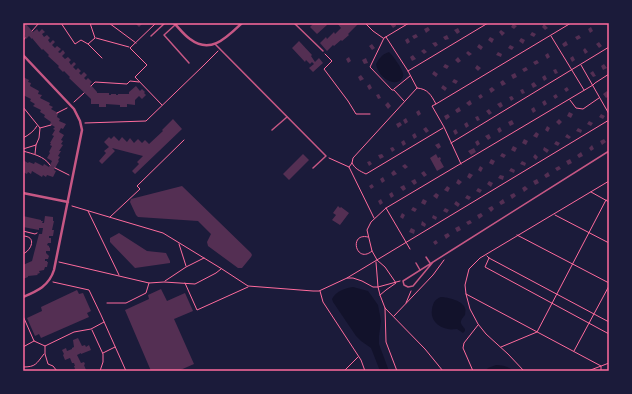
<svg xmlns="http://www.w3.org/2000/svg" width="632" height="394" font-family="Helvetica,sans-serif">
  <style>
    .water { fill: #12122b }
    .building { fill: #542f53 }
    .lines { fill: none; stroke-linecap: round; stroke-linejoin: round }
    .path { stroke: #ff6b9d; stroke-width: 1 }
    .service { stroke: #c65784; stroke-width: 1.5 }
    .minor { stroke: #c65784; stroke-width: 2.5 }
    .neatline { fill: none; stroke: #ff6b9d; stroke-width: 1.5 }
  </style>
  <rect width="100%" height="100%" fill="#1b1b3a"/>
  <g class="water">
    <path d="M389,52L391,54C395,59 401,67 403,73C405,79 398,83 393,82C385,81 377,72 376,64C379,59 382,54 389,52Z"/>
    <path d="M353,287L368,291L371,295L378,305L381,321L379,336V344L389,371H380L371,348L361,341L356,336L333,302L332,299C336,291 345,288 353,287Z"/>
    <path d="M441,297C448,297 463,301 465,308C466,311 465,313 465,315C459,322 460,323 465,329V331L463,333C461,332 459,330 457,329C454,329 451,330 448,329C437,327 430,319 432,309C433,303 435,299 441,297Z"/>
    <path d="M496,365C502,365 508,366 513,371H485L488,368Z"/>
  </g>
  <g class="building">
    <path d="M23,23H25L33,32L37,29L39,32L42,29L45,32L42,34L44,37L47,35L50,38L48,40L50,43L53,40L55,42L52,45L55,48L57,46L61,49L58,52L60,53L63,50L65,53L62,56L65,59L68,57L71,60L69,62L71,65L74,62L76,64L73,67L76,70L78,68L81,71L79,73L81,75L84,72L87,75L84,78L86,80L88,78L92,82L90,84L97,92V93H109V95H111V94H116V95H118V94H129V92L136,86L140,91L142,89L145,92L144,93L146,95L142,99L139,96L135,100V105L127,104V107H120V105L106,104V107H99V104H91V99L69,78L70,77L64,71L63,72L58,67L59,66L48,56L49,55L43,49L42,50L32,38V39L29,36L26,39L24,37L25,36L23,34Z"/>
    <path d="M136,23H143L139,27L136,24Z"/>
    <path d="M314,23H325L327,25L317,34L310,27Z"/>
    <path d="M337,23H356L358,24L348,34L349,35L342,41L341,40L334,46L333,45L327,51L320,43L326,37L327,39L334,32L335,34L341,28Z"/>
    <path d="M392,23H395L396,26L393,28L390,24Z"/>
    <path d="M513,24L517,26L514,29L511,27Z"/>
    <path d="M544,24L548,28L545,30L542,27Z"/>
    <path d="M428,27L430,30L426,33L424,29Z"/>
    <path d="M591,27L593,31L590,33L588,29Z"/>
    <path d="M458,28L460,32L457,34L454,30Z"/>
    <path d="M501,30L505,33L502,36L499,32Z"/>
    <path d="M532,32L536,34L534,37L530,35Z"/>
    <path d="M416,34L418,37L414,39L412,36Z"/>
    <path d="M447,35L449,39L445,40L443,37Z"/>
    <path d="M579,35L581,38L577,40L575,37Z"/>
    <path d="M490,37L494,39L492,43L488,40Z"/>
    <path d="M408,38L410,42L407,44L405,40Z"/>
    <path d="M521,38L525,40L523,44L519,41Z"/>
    <path d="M299,41L312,55L311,56L315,62L319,58L323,63L313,72L309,68L314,64L312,62L310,64L306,60L305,62L292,48Z"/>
    <path d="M566,41L568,45L564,47L562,44Z"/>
    <path d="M436,42L438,45L435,47L432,43Z"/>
    <path d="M599,42L602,46L599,48L596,44Z"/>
    <path d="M372,44L375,48L372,50L369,46Z"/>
    <path d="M479,44L483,47L481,50L477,47Z"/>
    <path d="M510,45L514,47L512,50L508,48Z"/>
    <path d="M585,48L588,52L585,54L583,50Z"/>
    <path d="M424,49L427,52L424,54L421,51Z"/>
    <path d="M468,51L472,54L469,56L466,53Z"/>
    <path d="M498,52L502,54L501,57L496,55Z"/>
    <path d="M548,53L550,57L547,59L545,55Z"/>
    <path d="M413,55L416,59L412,61L410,57Z"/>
    <path d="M573,56L575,60L572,62L570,58Z"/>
    <path d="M349,57L351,61L348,63L346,59Z"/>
    <path d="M458,57L461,61L458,63L455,60Z"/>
    <path d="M366,58L368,63L364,64L362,60Z"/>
    <path d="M537,60L539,63L535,65L533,62Z"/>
    <path d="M445,64L449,66L447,69L443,67Z"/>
    <path d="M604,64L607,68L603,70L601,66Z"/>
    <path d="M477,65L481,68L478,71L475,68Z"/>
    <path d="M526,67L528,70L524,72L522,69Z"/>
    <path d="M556,69L558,73L555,74L553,70Z"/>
    <path d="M434,71L438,74L436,77L432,74Z"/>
    <path d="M593,71L596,76L593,77L590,73Z"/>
    <path d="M515,73L517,77L513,79L511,75Z"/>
    <path d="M361,75L364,79L360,81L358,77Z"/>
    <path d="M545,75L547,79L544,81L542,77Z"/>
    <path d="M23,77L29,80L28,82L31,83L30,86L39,91L38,94L42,95L40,98L50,103L49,105L53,107L51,109L58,113L57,117L60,119L59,121L66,124L63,129L61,128L59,132L64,135L61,140L63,141L61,144L63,145L59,151H61L58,156L60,157L58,160L59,161L54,170L56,171L53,177L47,175L46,177L43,175L42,177L32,171L31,174L28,172L27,174L23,172V160L28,163L29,162L34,164L35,162L43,166L44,164L49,167L52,161L47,158L50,153L49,152L52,146L50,145L51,143H50L54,136L52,135L55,130L53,129L55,127L50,124L51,122L44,117L45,115L40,112L41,110L33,106L35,104L30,101L31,99L23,95Z"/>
    <path d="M454,79L458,81L456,84L452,82Z"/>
    <path d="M503,80L506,84L502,86L500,82Z"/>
    <path d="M534,82L537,86L533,88L531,84Z"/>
    <path d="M370,84L372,88L369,90L367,86Z"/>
    <path d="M443,85L447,88L445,91L441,88Z"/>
    <path d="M492,87L495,90L491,93L489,89Z"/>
    <path d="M567,87L569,90L566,92L564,89Z"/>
    <path d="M523,89L525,93L522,94L520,90Z"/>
    <path d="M607,91L609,94V96L606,98L603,94Z"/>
    <path d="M379,94L381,98L378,99L376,95Z"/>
    <path d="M481,94L483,97L480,99L478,96Z"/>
    <path d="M556,94L558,97L555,99L553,96Z"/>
    <path d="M512,96L514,99L511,101L509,97Z"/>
    <path d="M470,100L472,104L469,106L466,103Z"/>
    <path d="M545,100L547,104L544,106L542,102Z"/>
    <path d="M388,102L391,106L388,109L385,105Z"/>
    <path d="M501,102L503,106L500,108L497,104Z"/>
    <path d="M459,107L461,111L457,113L455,110Z"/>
    <path d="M534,107L536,111L533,113L531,109Z"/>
    <path d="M489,109L492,113L489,115L486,111Z"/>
    <path d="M419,110L421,114L418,116L416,112Z"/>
    <path d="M569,112L573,114L571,118L567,116Z"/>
    <path d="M448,114L450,117L446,120L444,116Z"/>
    <path d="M601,114L605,116L603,119L599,117Z"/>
    <path d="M478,116L480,120L477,121L475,117Z"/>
    <path d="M406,118L408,122L405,124L403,120Z"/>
    <path d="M173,119L182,129L135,174L132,171L139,164L137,162L143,156L112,148L115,151L102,164L99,161L106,153L104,151L109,147L104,142L109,137L111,139L114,136L119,141L122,137L127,142L130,138L134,143L138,139L142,143L145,140L149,144L163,131L162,130Z"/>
    <path d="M559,119L562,122L559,125L556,122Z"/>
    <path d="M512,120L514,124L510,126L508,122Z"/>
    <path d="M589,121L593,123L591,126L587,124Z"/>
    <path d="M400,122L402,125L398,128L396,124Z"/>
    <path d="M467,122L469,126L466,128L464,124Z"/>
    <path d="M547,126L550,128L548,132L545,130Z"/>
    <path d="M426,127L429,131L426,133L423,129Z"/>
    <path d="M500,127L502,131L499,133L497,129Z"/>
    <path d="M578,128L582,130L581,133L576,131Z"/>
    <path d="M456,129L458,133L455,135L453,131Z"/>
    <path d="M536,132L539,134L537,138L533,136Z"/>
    <path d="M415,133L417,137L414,139L412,135Z"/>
    <path d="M489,134L491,138L488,140L485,136Z"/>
    <path d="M567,134L571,137L569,139L565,137Z"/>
    <path d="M524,139L528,141L526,145L522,143Z"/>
    <path d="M604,139L606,142L602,145L600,141Z"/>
    <path d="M404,140L406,144L403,146L401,142Z"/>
    <path d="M478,140L480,144L477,146L475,142Z"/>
    <path d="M556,141L560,143L558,146L554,144Z"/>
    <path d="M439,143L441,147L438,149L435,145Z"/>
    <path d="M592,145L594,149L591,151L589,148Z"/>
    <path d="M513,146L517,148L515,152L511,150Z"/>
    <path d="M393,147L395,150L392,152L390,148Z"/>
    <path d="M544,147L549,150L547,153L543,150Z"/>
    <path d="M474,148L476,152L471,155L468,151Z"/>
    <path d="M581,152L583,156L579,158L577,155Z"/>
    <path d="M502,153L506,155L504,158L500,156Z"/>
    <path d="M303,154L309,160L289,180L283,174Z"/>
    <path d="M382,154L384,157L380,159L378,155Z"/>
    <path d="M436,154L438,158L440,157L441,159L440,160L444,167L437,171L430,158Z"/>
    <path d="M535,154L538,157L536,160L533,157Z"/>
    <path d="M491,159L495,161L493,165L489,163Z"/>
    <path d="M570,159L572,163L568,165L566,161Z"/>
    <path d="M370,161L372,164L369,166L367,162Z"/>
    <path d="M522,161L526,163L525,166L520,164Z"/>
    <path d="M405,164L408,167L405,169L402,166Z"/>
    <path d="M480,166L483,168L481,172L478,170Z"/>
    <path d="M559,166L561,169L557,171L555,168Z"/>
    <path d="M511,168L515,170L514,173L509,171Z"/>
    <path d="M394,170L397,174L393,176L391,173Z"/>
    <path d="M424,171L427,175L424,177L421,173Z"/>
    <path d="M548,172L550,176L546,178L544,175Z"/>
    <path d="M469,173L473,175L470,179L467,177Z"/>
    <path d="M500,175L504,176L503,180L498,178Z"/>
    <path d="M383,177L385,181L382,183L380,179Z"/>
    <path d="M415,179L417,183L414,185L411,181Z"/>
    <path d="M458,179L462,182L459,185L456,183Z"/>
    <path d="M537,179L539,183L535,185L533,181Z"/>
    <path d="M489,181L493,183L491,187L487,184Z"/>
    <path d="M372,184L374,187L371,189L369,186Z"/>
    <path d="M404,185L406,189L403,191L400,187Z"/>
    <path d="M182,186L251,253L252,255L251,257L242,268H238L208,246L207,242L211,234L198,221L138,217L136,215L130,202L131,199Z"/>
    <path d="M447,186L450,188L448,192L444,190Z"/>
    <path d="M525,186L528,189L524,192L522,188Z"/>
    <path d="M478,188L482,190L480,193L476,191Z"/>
    <path d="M392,192L394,196L391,198L389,194Z"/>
    <path d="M436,193L439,195L437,199L433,196Z"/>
    <path d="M514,193L516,196L512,199L510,195Z"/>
    <path d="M467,195L471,197L469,200L465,198Z"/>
    <path d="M381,199L383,203L380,205L378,201Z"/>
    <path d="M423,199L427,201L425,205L421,203Z"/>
    <path d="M503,199L505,203L501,205L499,202Z"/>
    <path d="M456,201L460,204L458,207L454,204Z"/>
    <path d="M338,206L340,208L341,207L349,213L340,225L332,220L336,215L333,213Z"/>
    <path d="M492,206L494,209L491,212L488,208Z"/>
    <path d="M413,207L417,209L415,212L411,210Z"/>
    <path d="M445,208L449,210L447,213L443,211Z"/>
    <path d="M402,213L405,215L403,219L400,217Z"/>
    <path d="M481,213L483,216L479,219L477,215Z"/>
    <path d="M433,215L437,217L436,220L432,218Z"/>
    <path d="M23,216L41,220V221H43L42,223H44L45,216L53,217V221H54L52,230H54L53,236H49V238H51V243H48L47,245L49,246V247L50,248V251H46V253L49,256L48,259H45V261H47V262H48L47,267H45L44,270L39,271L40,273L37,274L38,275L28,276V277L23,279V265L32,261L39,234H42L43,228H39V230L23,227Z"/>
    <path d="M470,220L472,223L468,225L466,222Z"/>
    <path d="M422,221L426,224L425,227L421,225Z"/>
    <path d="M459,226L461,230L457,232L455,228Z"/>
    <path d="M411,228L415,230L414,234L409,232Z"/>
    <path d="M119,233L147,251L166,253L170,261V263L135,268L110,242V238Z"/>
    <path d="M448,233L450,236L446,239L444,235Z"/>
    <path d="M436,240L438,243L435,245L433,242Z"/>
    <path d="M161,289L167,301L185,293L193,311L174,319L194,364L178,371H151L125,310L149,299L148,295Z"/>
    <path d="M77,290L79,294L83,293L91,311L87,313L89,317L41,338L39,334L35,336L27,318L42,311L41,307Z"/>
    <path d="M78,338L82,346L85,345L86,347L89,345L91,350L81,354V353L77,355L81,363L84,362L85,364L84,365L86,370L84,371H75L74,370L75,369L74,366H75L74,363H72L70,358L65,360L63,355L64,354L62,350L66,348L67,351L72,349V348L74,347L73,340Z"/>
  </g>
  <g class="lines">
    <g class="path">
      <path d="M61,23L75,44L81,40L88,44"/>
      <path d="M90,23L95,38L88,44L102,58"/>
      <path d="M109,23L136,43"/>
      <path d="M156,23L130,48L147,65L135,77L162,105"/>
      <path d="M365,23L373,31L383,38"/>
      <path d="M32,31L39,23"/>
      <path d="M551,36L584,90"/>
      <path d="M386,37L408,71L417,88C428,89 431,95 436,104L432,106L444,127L461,164"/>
      <path d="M96,38L129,47"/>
      <path d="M384,38L370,67L392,90H394L404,101"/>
      <path d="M384,38L409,23"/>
      <path d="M23,41L25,38"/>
      <path d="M325,54L332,61L324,69L348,101L356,114H370"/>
      <path d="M581,65L609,114"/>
      <path d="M408,71L488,23"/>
      <path d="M91,86L95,82L127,84L130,81L139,82"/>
      <path d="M394,89L410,76"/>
      <path d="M570,100L576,108L583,109L599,98"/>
      <path d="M74,102L84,93"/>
      <path d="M436,104L571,23"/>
      <path d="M23,107L40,128L39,138L36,145L23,149"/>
      <path d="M57,113L67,108"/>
      <path d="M85,123L146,121L204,65L218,51"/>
      <path d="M40,128L51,125"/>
      <path d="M23,138C29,135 34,131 37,126"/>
      <path d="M451,143L609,47"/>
      <path d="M23,151C33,154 44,156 50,165"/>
      <path d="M35,154L36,145"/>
      <path d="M329,158L349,167L374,218"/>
      <path d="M352,163C355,169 360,171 366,174L443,128"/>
      <path d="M349,167L352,163L353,158L417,88"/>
      <path d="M55,168L69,175"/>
      <path d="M591,192L609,202"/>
      <path d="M72,206L163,233L222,269L248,286L313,291H319L347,278H353L362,281L373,287H378L400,281"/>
      <path d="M386,208L410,249"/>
      <path d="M88,211L119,275"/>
      <path d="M555,215L609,243"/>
      <path d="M110,217L140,189L137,186L184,140"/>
      <path d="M23,231L35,234L37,233"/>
      <path d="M517,235L609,283"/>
      <path d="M23,236C37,236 32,250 23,254"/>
      <path d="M368,237C348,232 356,265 372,251"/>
      <path d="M179,244L186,266"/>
      <path d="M487,256L489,258L609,322"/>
      <path d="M489,258L485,267L609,334"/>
      <path d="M59,262L149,283L164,282L195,284L216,273L221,269"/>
      <path d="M376,262L378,287L380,295L385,308L425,349L443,371"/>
      <path d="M347,278L609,120"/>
      <path d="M165,281L186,267L204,258"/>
      <path d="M53,282L89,290L101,315L126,371"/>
      <path d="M185,283L197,310L248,287"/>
      <path d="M320,291L323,302L361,360L365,371"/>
      <path d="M466,294L601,366V371"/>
      <path d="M380,295L386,290L396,283L385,267L377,260L376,258L372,251L367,230L371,222L386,208L593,85L595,83L609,74"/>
      <path d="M107,303H126L146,293L149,283"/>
      <path d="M406,303L411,291"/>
      <path d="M385,308L386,342L397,371"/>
      <path d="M23,316L34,341L45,346L74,332L91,329L104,322"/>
      <path d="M394,316L433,275L444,260"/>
      <path d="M92,330L103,354V362L100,371"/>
      <path d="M45,346V354L48,364L53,366L57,371"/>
      <path d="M23,347L34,341"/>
      <path d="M501,347L537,332L606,200"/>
      <path d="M574,351L609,286"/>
      <path d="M103,353L115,347"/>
      <path d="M23,367C36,367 36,364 44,354"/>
      <path d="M344,371L358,357"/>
      <path d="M473,371L463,348L464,343L478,325"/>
      <path d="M524,371L508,354L486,334L478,324L470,309L466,294L465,285L469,269L480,258L609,181"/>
      <path d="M588,371L609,363"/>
    </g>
    <g class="service">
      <path d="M294,23L323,51"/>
      <path d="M175,25L164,35L189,63"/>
      <path d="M151,36L165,23"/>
      <path d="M215,44L326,156L313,168"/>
      <path d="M272,130L287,117"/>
      <path d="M426,257L430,263"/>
      <path d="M433,262L413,286L408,287L404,285L403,281L452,250L609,151"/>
      <path d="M416,263L420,270"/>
    </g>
    <g class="minor">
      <path d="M174,23C179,28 184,35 190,39C211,55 227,37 242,23"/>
      <path d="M23,55L74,109L80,121L82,130L54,270C49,286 37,291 23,297"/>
      <path d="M23,193L68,202"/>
    </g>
  </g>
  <rect width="632" height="394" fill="none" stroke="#1b1b3a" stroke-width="48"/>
  <rect x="24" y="24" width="584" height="346" class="neatline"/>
</svg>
